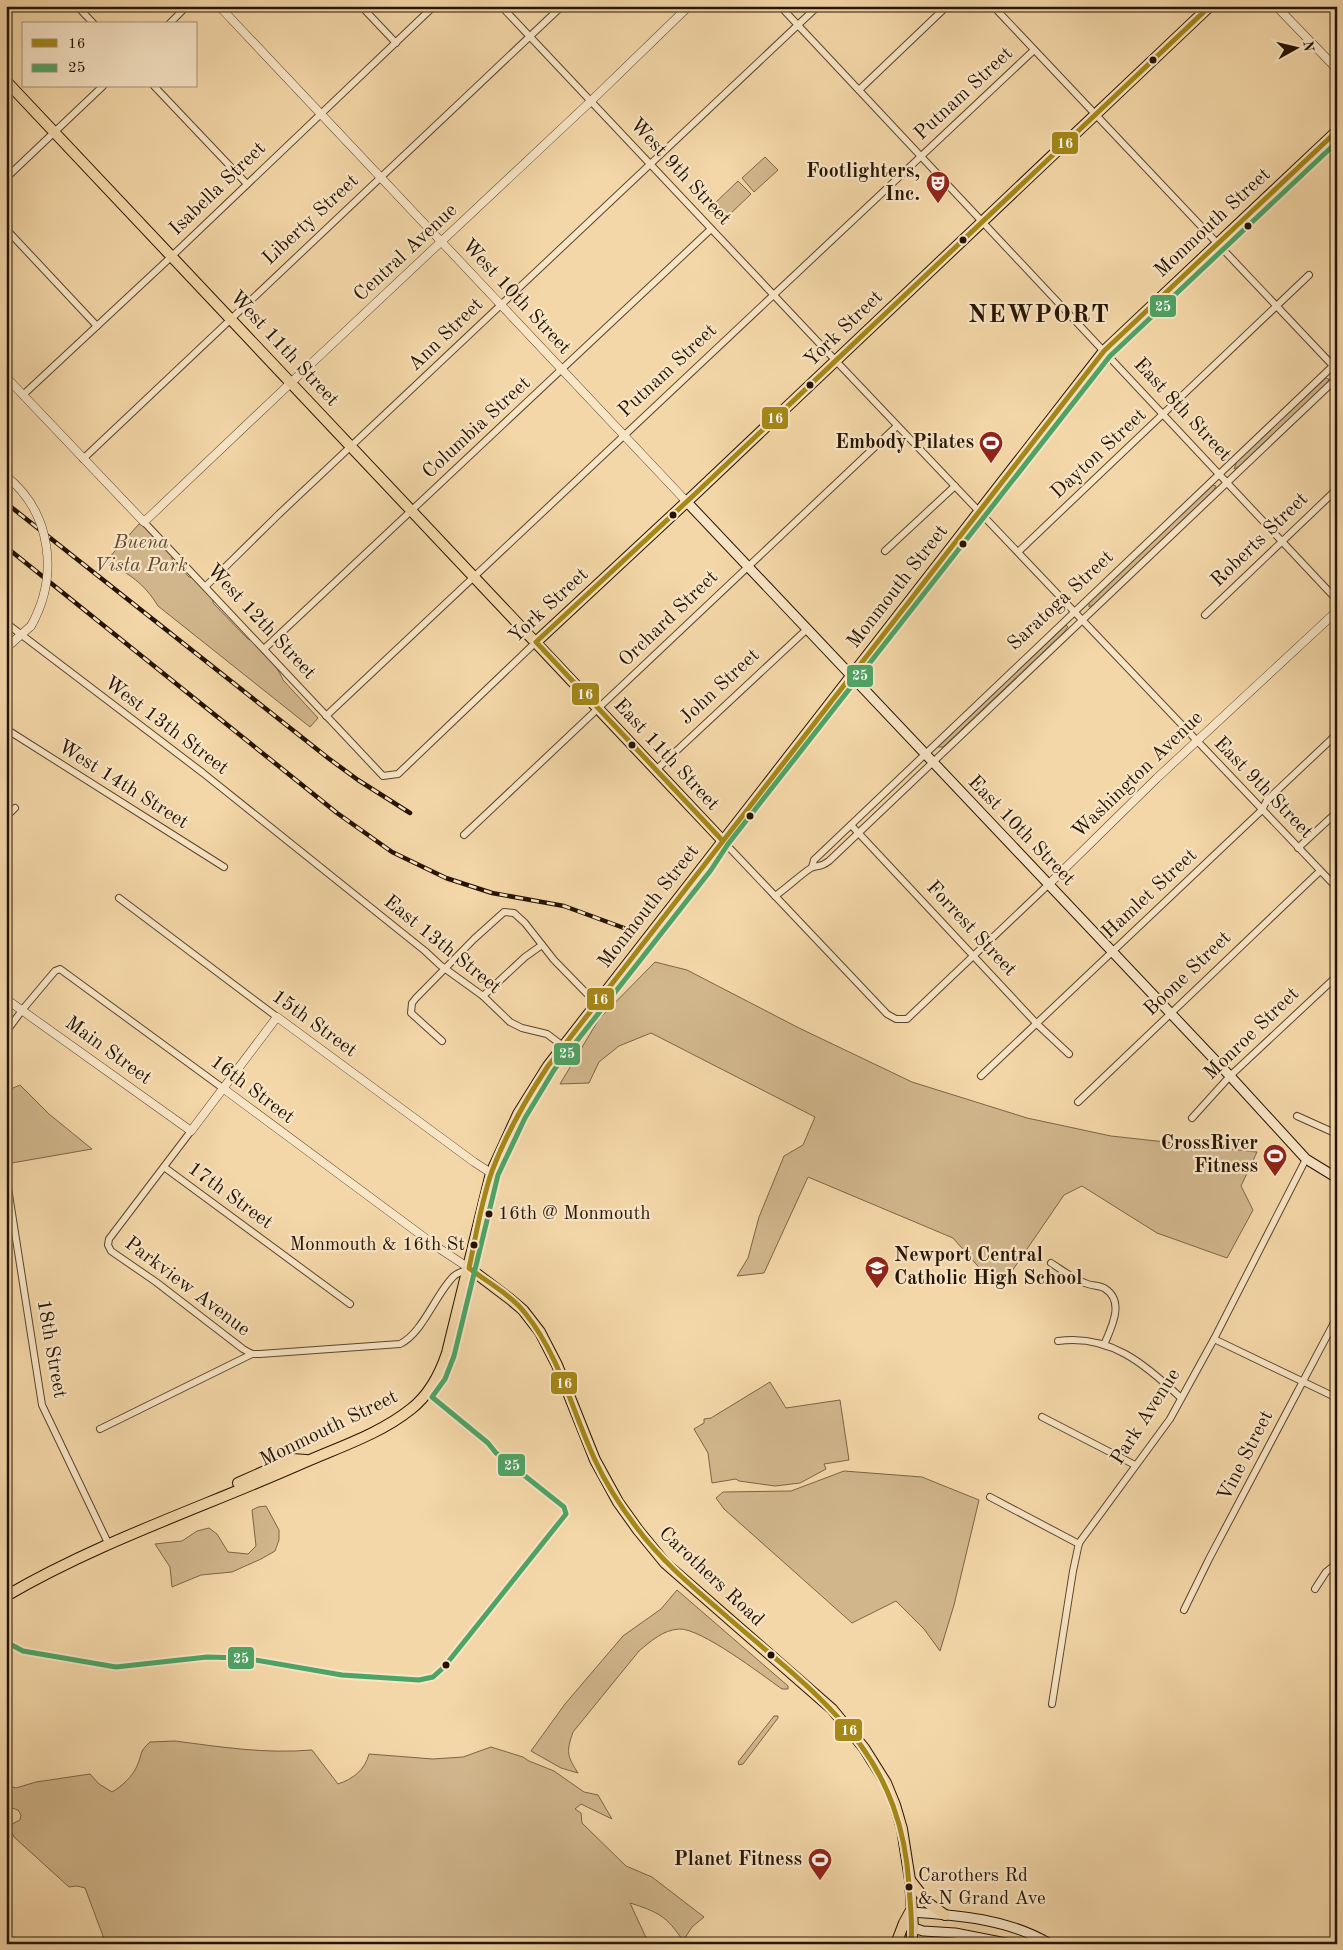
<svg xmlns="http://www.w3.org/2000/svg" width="1343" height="1950" font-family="'Old Standard TT',serif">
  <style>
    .green { fill: #d1b68c; stroke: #7b6546 }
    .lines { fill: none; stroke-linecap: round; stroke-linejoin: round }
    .minor-casing { stroke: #59452b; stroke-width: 8 }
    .tertiary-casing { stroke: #59452b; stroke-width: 9 }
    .secondary-casing { stroke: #251401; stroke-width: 11 }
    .primary-casing { stroke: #251401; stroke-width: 12 }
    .minor { stroke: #f8e5c6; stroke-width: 6 }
    .tertiary { stroke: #f8e5c6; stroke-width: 8 }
    .secondary { stroke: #f8e5c6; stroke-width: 9 }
    .primary { stroke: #f4d7a8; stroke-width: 10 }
    .rail-casing { stroke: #251401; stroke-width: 4.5 }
    .rail { stroke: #f8e5c6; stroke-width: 2.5; stroke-dasharray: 8; stroke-linecap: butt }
    .tertiary-bridge-casing { stroke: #59452b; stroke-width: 9; stroke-linecap: butt }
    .tertiary-bridge { stroke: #f8e5c6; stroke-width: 8 }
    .bus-1-casing { stroke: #f8e5c6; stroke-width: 9 }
    .bus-2-casing { stroke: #f8e5c6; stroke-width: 9 }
    .bus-1 { stroke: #a58818; stroke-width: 5 }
    .bus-2 { stroke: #4ea465; stroke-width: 5 }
    .bus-dot { fill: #251401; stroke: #f8e5c6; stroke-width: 2 }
    .labels { text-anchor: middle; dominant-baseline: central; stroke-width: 4.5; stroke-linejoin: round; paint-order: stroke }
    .bus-label { font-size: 19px; fill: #251401; stroke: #f8e5c6; text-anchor: start }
    .street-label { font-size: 20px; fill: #251401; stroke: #f8e5c6 }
    .poi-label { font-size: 20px; font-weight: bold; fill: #251401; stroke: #f8e5c6; text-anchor: end }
    .park-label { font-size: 20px; font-style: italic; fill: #614d32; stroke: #f8e5c6 }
    .district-label { font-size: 25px; font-weight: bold; letter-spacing: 1px; fill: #251401; stroke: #f8e5c6 }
    .line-badge { stroke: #f8e5c6; stroke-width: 2 }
    .badge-label { font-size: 14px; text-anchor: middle; font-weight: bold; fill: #fff }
  </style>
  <rect width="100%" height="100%" fill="#f4d7a8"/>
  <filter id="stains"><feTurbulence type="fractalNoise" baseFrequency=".004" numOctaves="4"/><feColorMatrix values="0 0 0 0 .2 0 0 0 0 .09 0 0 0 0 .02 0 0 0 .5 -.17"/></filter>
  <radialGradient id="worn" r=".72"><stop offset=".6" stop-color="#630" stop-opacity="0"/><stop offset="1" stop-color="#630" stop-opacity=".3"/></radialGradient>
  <g class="green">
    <path d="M765,157L778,170L754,192L742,178Z"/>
    <path d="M738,181L751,194L728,216L715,203Z"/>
    <path d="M1326,378L1329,379L1327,383L1240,466L1234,469L1237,461Z"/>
    <path d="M1213,485L1216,486L1214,490L1093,605L1089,607V602Z"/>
    <path d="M139,524L149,530L172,554V559L189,577L194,578L213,597V603L248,639C259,642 279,669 283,680L318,718L310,727L158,606C144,583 129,574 106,561Z"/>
    <path d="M1066,625L1068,627L1065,631L943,747H938Z"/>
    <path d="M655,962L687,970L799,1028L912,1082L1027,1118L1111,1136L1257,1152L1241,1186L1253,1210L1227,1258L1157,1233L1082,1186L1064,1195L999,1290L953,1238L808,1177L764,1273L737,1276L748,1258L759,1217L784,1156L803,1145L815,1117L651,1033L619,1046L599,1062L589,1083L560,1084L599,1019Z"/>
    <path d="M20,1085L49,1114L92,1149L6,1164V1091Z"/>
    <path d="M770,1382L786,1408L840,1400L849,1460L824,1464L826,1469L800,1483L775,1486L739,1481L736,1479L712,1483L708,1453L694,1429L704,1423V1419L711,1418Z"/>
    <path d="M844,1471L922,1477L979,1500L954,1605L940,1651L924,1629L896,1601L852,1623L724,1509L716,1498L723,1492L791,1491Z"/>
    <path d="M266,1506L279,1530V1540L275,1551L261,1559L232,1572L201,1575L172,1587L170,1567L155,1544L182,1541L197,1531L209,1528L217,1534L228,1552L248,1554L256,1546L252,1510L258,1507Z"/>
    <path d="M677,1590L788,1686V1689H782C762,1675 701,1628 679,1629C663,1630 651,1641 639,1651L573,1732C566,1752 567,1756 578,1773L561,1768L531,1751L565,1704L623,1636L661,1609Z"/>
    <path d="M774,1716H778V1718L743,1764L739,1765L738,1762Z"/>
    <path d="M175,1741C221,1747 265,1754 312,1750L338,1784C353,1779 365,1770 369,1754L433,1759L463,1757L491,1747L523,1757L529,1761L554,1771L584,1792L598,1795L612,1819L581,1804L575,1809L581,1813L582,1823L626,1866L652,1877L704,1917L692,1927L683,1941C667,1916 658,1912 630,1903L649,1944H106L85,1888L77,1886L69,1887L14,1837L11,1831L12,1824L20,1820L21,1815L18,1810L6,1806V1785L16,1788L36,1782L90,1774L99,1784L112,1792C121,1787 133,1776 137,1766C143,1753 138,1753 150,1742Z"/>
  </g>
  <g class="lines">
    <defs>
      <g id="minor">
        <path d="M77,6L94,24"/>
        <path d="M361,6L396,43"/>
        <path d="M501,6L836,361L1337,888"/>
        <path d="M780,6L1337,600"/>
        <path d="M993,6L1337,370"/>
        <path d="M169,24L187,6"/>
        <path d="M154,86L247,184"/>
        <path d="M859,90L947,6"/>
        <path d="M6,178L103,86"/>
        <path d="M6,229L97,326"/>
        <path d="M23,395L172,256L434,6"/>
        <path d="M83,459L562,6"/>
        <path d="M144,522L383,776L398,774L536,642"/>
        <path d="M885,551L955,486"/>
        <path d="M1018,552L1309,275"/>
        <path d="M206,586L279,514L818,6"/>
        <path d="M1205,615L1337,489"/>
        <path d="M6,623L203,773L425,951L440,965L483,996L510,1022L522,1028L547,1034L563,1046"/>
        <path d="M264,649L711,229"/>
        <path d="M326,716L1034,50"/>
        <path d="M6,729L224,867"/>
        <path d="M657,769L806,630"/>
        <path d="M6,817L15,808"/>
        <path d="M851,825L1037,1024L1069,1054"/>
        <path d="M464,835L897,426"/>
        <path d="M722,840L887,1014L896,1019H907L1049,884"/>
        <path d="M1298,848L1337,812"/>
        <path d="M812,867L814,860L1337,362"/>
        <path d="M775,896C787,888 800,875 811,868C818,865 820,868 829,861L1337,378"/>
        <path d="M119,898L277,1017"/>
        <path d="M483,996L525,957L542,945"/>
        <path d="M6,1032L23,1009L55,971L60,969L224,1089"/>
        <path d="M442,1041L411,1013L412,1003L416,998L474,939L504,912L514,913L525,923L554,960L596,1003"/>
        <path d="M981,1076L1262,810L1267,800L1337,734"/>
        <path d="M1078,1102L1320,871"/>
        <path d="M1297,1116L1337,1134"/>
        <path d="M1192,1118L1230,1076L1337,976"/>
        <path d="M191,1131L109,1239L108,1245L111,1251L156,1282L243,1349L252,1354H260L400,1344C423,1333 436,1293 454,1276C457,1273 464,1271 468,1269"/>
        <path d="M164,1167L350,1304"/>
        <path d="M6,1175L42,1405L109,1545"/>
        <path d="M1051,1263C1062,1270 1072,1278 1085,1283C1091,1286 1098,1285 1104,1288C1126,1301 1111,1328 1104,1345"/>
        <path d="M1214,1339L1337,1398"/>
        <path d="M1058,1341C1110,1334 1145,1364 1181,1398"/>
        <path d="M1042,1417L1135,1465"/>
        <path d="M100,1429L252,1354"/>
        <path d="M990,1497L1079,1544"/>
        <path d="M1315,1589L1326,1572L1337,1563"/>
        <path d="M1184,1610L1209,1559L1337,1317"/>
        <path d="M1052,1704L1073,1571L1079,1543L1170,1419L1214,1339L1306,1159"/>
      </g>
      <g id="tertiary">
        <path d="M219,6L686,501"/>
        <path d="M1276,6L1337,69"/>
        <path d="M6,377L144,522L298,376L591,101L689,6"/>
        <path d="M6,648L31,626"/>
        <path d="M1049,884L1157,778L1337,611"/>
        <path d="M6,999L191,1131L277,1017L474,1162L491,1173"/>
        <path d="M224,1089L440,1249L469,1268"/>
      </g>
      <g id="secondary">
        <path d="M686,501L1230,1076L1306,1159L1337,1178"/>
        <path d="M910,1912C957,1915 1009,1919 1050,1944"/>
        <path d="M908,1926L923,1931L955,1933L1011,1944"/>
      </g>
      <g id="primary">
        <path d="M6,81L722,840"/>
        <path d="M536,642L695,494L1210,6"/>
        <path d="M469,1268L510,1299L523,1310L540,1332L557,1365L595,1460L618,1502L638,1530L665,1563L832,1709L864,1748L886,1783L895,1805L902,1829L910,1880L913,1928L911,1944"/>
        <path d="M238,1483L292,1459L306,1460"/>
        <path d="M6,1596C100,1541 204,1507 303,1463C339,1447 380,1434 411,1409C429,1395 440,1374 447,1353L491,1173L518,1114L548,1066L1104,351L1337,131"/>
        <path d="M910,1880L928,1903L945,1915"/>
        <path d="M896,1944L904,1923L910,1912"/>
      </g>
    </defs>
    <use href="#minor" class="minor-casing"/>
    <use href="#tertiary" class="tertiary-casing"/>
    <use href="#secondary" class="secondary-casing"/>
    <use href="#primary" class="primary-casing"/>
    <use href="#minor" class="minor"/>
    <use href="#tertiary" class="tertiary"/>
    <use href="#secondary" class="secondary"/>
    <use href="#primary" class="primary"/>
    <defs>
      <g id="rail">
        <path d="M6,503L328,758L358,780L410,813"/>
        <path d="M6,547L337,813L392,852L446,878L492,893L564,906L624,928"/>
      </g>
    </defs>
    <use href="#rail" class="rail-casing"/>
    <use href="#rail" class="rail"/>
    <defs>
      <path id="tertiary-bridge" d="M6,476C52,513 59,576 31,626"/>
    </defs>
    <use href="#tertiary-bridge" class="tertiary-bridge-casing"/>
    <use href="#tertiary-bridge" class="tertiary-bridge"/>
    <defs>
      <g id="bus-1">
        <path d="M722,840L536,642L695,494L1210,6"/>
        <path d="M911,1944C913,1924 910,1904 909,1885C900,1745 813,1693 717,1608C688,1583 660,1559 637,1528C621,1507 606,1484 595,1460C572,1411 560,1356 525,1313C511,1295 487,1282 469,1268C476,1236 481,1202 492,1171C506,1134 526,1099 548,1066L1104,351L1337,131"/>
      </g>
      <path id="bus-2" d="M6,1642L23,1651L116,1667L207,1657L244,1658L342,1675L419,1680L433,1677L444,1667L566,1514L564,1507L496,1453L488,1443L432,1397L445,1379L454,1356L498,1175L525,1118L554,1070L711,870L728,844L1110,356L1337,142"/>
    </defs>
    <use href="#bus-1" class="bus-1-casing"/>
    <use href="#bus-2" class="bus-2-casing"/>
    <use href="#bus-1" class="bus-1"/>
    <use href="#bus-2" class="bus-2"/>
  </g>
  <defs>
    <symbol id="theatre-pin" viewBox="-11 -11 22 30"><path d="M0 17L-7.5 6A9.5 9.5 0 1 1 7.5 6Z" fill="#8f2418" stroke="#f8e5c6"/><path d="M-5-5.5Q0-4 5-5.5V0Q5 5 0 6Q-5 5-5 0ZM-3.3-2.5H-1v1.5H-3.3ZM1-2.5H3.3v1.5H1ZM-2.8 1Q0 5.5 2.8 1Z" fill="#fff"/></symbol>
    <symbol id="stadium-pin" viewBox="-11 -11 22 30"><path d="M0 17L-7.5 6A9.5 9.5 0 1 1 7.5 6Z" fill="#8f2418" stroke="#f8e5c6"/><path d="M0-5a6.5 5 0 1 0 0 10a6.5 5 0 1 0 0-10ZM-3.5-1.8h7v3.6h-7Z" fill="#fff"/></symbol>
    <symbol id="school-pin" viewBox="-11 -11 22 30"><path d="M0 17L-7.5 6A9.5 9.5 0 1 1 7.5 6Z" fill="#8f2418" stroke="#f8e5c6"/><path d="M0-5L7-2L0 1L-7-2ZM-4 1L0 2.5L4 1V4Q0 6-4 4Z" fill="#fff"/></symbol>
  </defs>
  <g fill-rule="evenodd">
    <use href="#theatre-pin" x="924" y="169" width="28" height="38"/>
    <use href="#stadium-pin" x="977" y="429" width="28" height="38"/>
    <use href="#stadium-pin" x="1261" y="1142" width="28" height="38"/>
    <use href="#school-pin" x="863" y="1254" width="28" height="38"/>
    <use href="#stadium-pin" x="806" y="1846" width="28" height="38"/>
  </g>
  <g class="bus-dot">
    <circle cx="1153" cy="60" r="4.5"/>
    <circle cx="1248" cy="226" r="4.5"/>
    <circle cx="963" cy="240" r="4.5"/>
    <circle cx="810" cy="385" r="4.5"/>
    <circle cx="673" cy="515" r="4.5"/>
    <circle cx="963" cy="544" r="4.5"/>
    <circle cx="632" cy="745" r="4.5"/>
    <circle cx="750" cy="816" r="4.5"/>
    <circle cx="489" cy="1214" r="4.5"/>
    <circle cx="474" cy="1245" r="4.5"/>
    <circle cx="771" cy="1655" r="4.5"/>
    <circle cx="446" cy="1665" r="4.5"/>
    <circle cx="909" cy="1887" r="4.5"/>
  </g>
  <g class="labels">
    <g class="bus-label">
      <text x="498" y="1214">16th @ Monmouth</text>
      <text x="465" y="1245" text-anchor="end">Monmouth &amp; 16th St</text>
      <text x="918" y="1876">Carothers Rd<tspan x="918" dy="23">&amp; N Grand Ave</tspan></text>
    </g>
    <g class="street-label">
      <text transform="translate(964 94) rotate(-43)">Putnam Street</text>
      <text transform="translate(680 172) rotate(47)">West 9th Street</text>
      <text transform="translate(218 189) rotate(-44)">Isabella Street</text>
      <text transform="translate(311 220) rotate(-43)">Liberty Street</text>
      <text transform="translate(1213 223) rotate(-43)">Monmouth Street</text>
      <text transform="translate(406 253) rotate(-43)">Central Avenue</text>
      <text transform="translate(516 297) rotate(47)">West 10th Street</text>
      <text transform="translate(844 329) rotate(-44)">York Street</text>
      <text transform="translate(446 335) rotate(-44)">Ann Street</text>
      <text transform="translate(284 349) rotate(47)">West 11th Street</text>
      <text transform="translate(668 371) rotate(-43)">Putnam Street</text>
      <text transform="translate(1182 410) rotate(47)">East 8th Street</text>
      <text transform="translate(477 428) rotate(-43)">Columbia Street</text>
      <text transform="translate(1099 454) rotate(-43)">Dayton Street</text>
      <text transform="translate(1260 540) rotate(-44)">Roberts Street</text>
      <text transform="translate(898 587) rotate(-52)">Monmouth Street</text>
      <text transform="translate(1061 601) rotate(-43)">Saratoga Street</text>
      <text transform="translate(549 606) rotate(-43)">York Street</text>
      <text transform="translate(669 619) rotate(-44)">Orchard Street</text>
      <text transform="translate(261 622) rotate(47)">West 12th Street</text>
      <text transform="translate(720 687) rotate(-43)">John Street</text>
      <text transform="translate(166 726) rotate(37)">West 13th Street</text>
      <text transform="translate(666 755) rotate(47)">East 11th Street</text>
      <text transform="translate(1138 775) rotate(-44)">Washington Avenue</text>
      <text transform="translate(123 785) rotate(32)">West 14th Street</text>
      <text transform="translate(1263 788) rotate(46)">East 9th Street</text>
      <text transform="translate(1021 831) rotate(46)">East 10th Street</text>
      <text transform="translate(1150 894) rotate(-43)">Hamlet Street</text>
      <text transform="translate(649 907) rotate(-52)">Monmouth Street</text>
      <text transform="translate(971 929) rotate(47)">Forrest Street</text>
      <text transform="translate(442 945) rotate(39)">East 13th Street</text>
      <text transform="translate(1188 974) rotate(-44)">Boone Street</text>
      <text transform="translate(314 1024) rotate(36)">15th Street</text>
      <text transform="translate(1252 1034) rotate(-44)">Monroe Street</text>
      <text transform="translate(108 1051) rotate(36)">Main Street</text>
      <text transform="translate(252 1090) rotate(37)">16th Street</text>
      <text transform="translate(230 1196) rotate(36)">17th Street</text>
      <text transform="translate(187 1287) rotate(37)">Parkview Avenue</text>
      <text transform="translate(51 1349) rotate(80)">18th Street</text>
      <text transform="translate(1146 1417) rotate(-57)">Park Avenue</text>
      <text transform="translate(329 1429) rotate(-26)">Monmouth Street</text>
      <text transform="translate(1246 1456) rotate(-63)">Vine Street</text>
      <text transform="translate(711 1577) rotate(43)">Carothers Road</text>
    </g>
    <g class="poi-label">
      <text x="920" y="172">Footlighters,<tspan x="920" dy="23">Inc.</tspan></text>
      <text x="974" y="443">Embody Pilates</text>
      <text x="1258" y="1144">CrossRiver<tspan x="1258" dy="23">Fitness</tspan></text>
      <text x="894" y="1256" text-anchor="start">Newport Central<tspan x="894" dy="23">Catholic High School</tspan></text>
      <text x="802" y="1860">Planet Fitness</text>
    </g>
    <g class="park-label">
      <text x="141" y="543">Buena<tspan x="141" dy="23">Vista Park</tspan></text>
    </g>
    <g class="district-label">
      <text x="1039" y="315">NEWPORT</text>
    </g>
  </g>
  <g class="line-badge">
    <rect x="1051" y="131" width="28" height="24" rx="5" fill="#a58818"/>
    <rect x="1149" y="294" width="28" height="24" rx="5" fill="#4ea465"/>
    <rect x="761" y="406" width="28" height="24" rx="5" fill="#a58818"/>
    <rect x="846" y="664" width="28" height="24" rx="5" fill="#4ea465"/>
    <rect x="571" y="682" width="29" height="24" rx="5" fill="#a58818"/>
    <rect x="586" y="987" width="29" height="24" rx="5" fill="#a58818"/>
    <rect x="553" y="1042" width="28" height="24" rx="5" fill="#4ea465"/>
    <rect x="550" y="1371" width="28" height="24" rx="5" fill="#a58818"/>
    <rect x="497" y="1453" width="29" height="24" rx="5" fill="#4ea465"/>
    <rect x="227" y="1646" width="28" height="24" rx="5" fill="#4ea465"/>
    <rect x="834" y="1718" width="29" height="24" rx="5" fill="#a58818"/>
  </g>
  <g class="badge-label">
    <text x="1065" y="148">16</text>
    <text x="1163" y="311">25</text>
    <text x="775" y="423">16</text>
    <text x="860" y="680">25</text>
    <text x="585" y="699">16</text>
    <text x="600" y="1004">16</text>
    <text x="567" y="1058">25</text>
    <text x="564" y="1388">16</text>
    <text x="512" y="1470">25</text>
    <text x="241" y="1663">25</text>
    <text x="849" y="1735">16</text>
  </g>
  <rect width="1343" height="1950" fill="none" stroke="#f4d7a8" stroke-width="25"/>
  <rect x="8" y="8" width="1328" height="1935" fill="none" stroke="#251401" stroke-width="2.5"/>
  <rect x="12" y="12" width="1318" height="1925" fill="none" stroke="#251401"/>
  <rect x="22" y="22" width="175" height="65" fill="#f8e5c6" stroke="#a49177"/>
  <rect x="32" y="39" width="25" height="8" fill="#a58818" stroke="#a49177"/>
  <text x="68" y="48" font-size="15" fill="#251401">16</text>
  <rect x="32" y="64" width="25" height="8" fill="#4ea465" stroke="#a49177"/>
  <text x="68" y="72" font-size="15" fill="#251401">25</text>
  <g transform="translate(1296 48) rotate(82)" stroke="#f8e5c6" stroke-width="4" paint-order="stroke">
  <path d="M0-4L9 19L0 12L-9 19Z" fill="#251401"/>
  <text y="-8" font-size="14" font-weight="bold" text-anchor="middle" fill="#251401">N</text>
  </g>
  <rect width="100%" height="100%" filter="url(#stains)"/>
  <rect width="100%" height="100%" fill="url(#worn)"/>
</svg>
